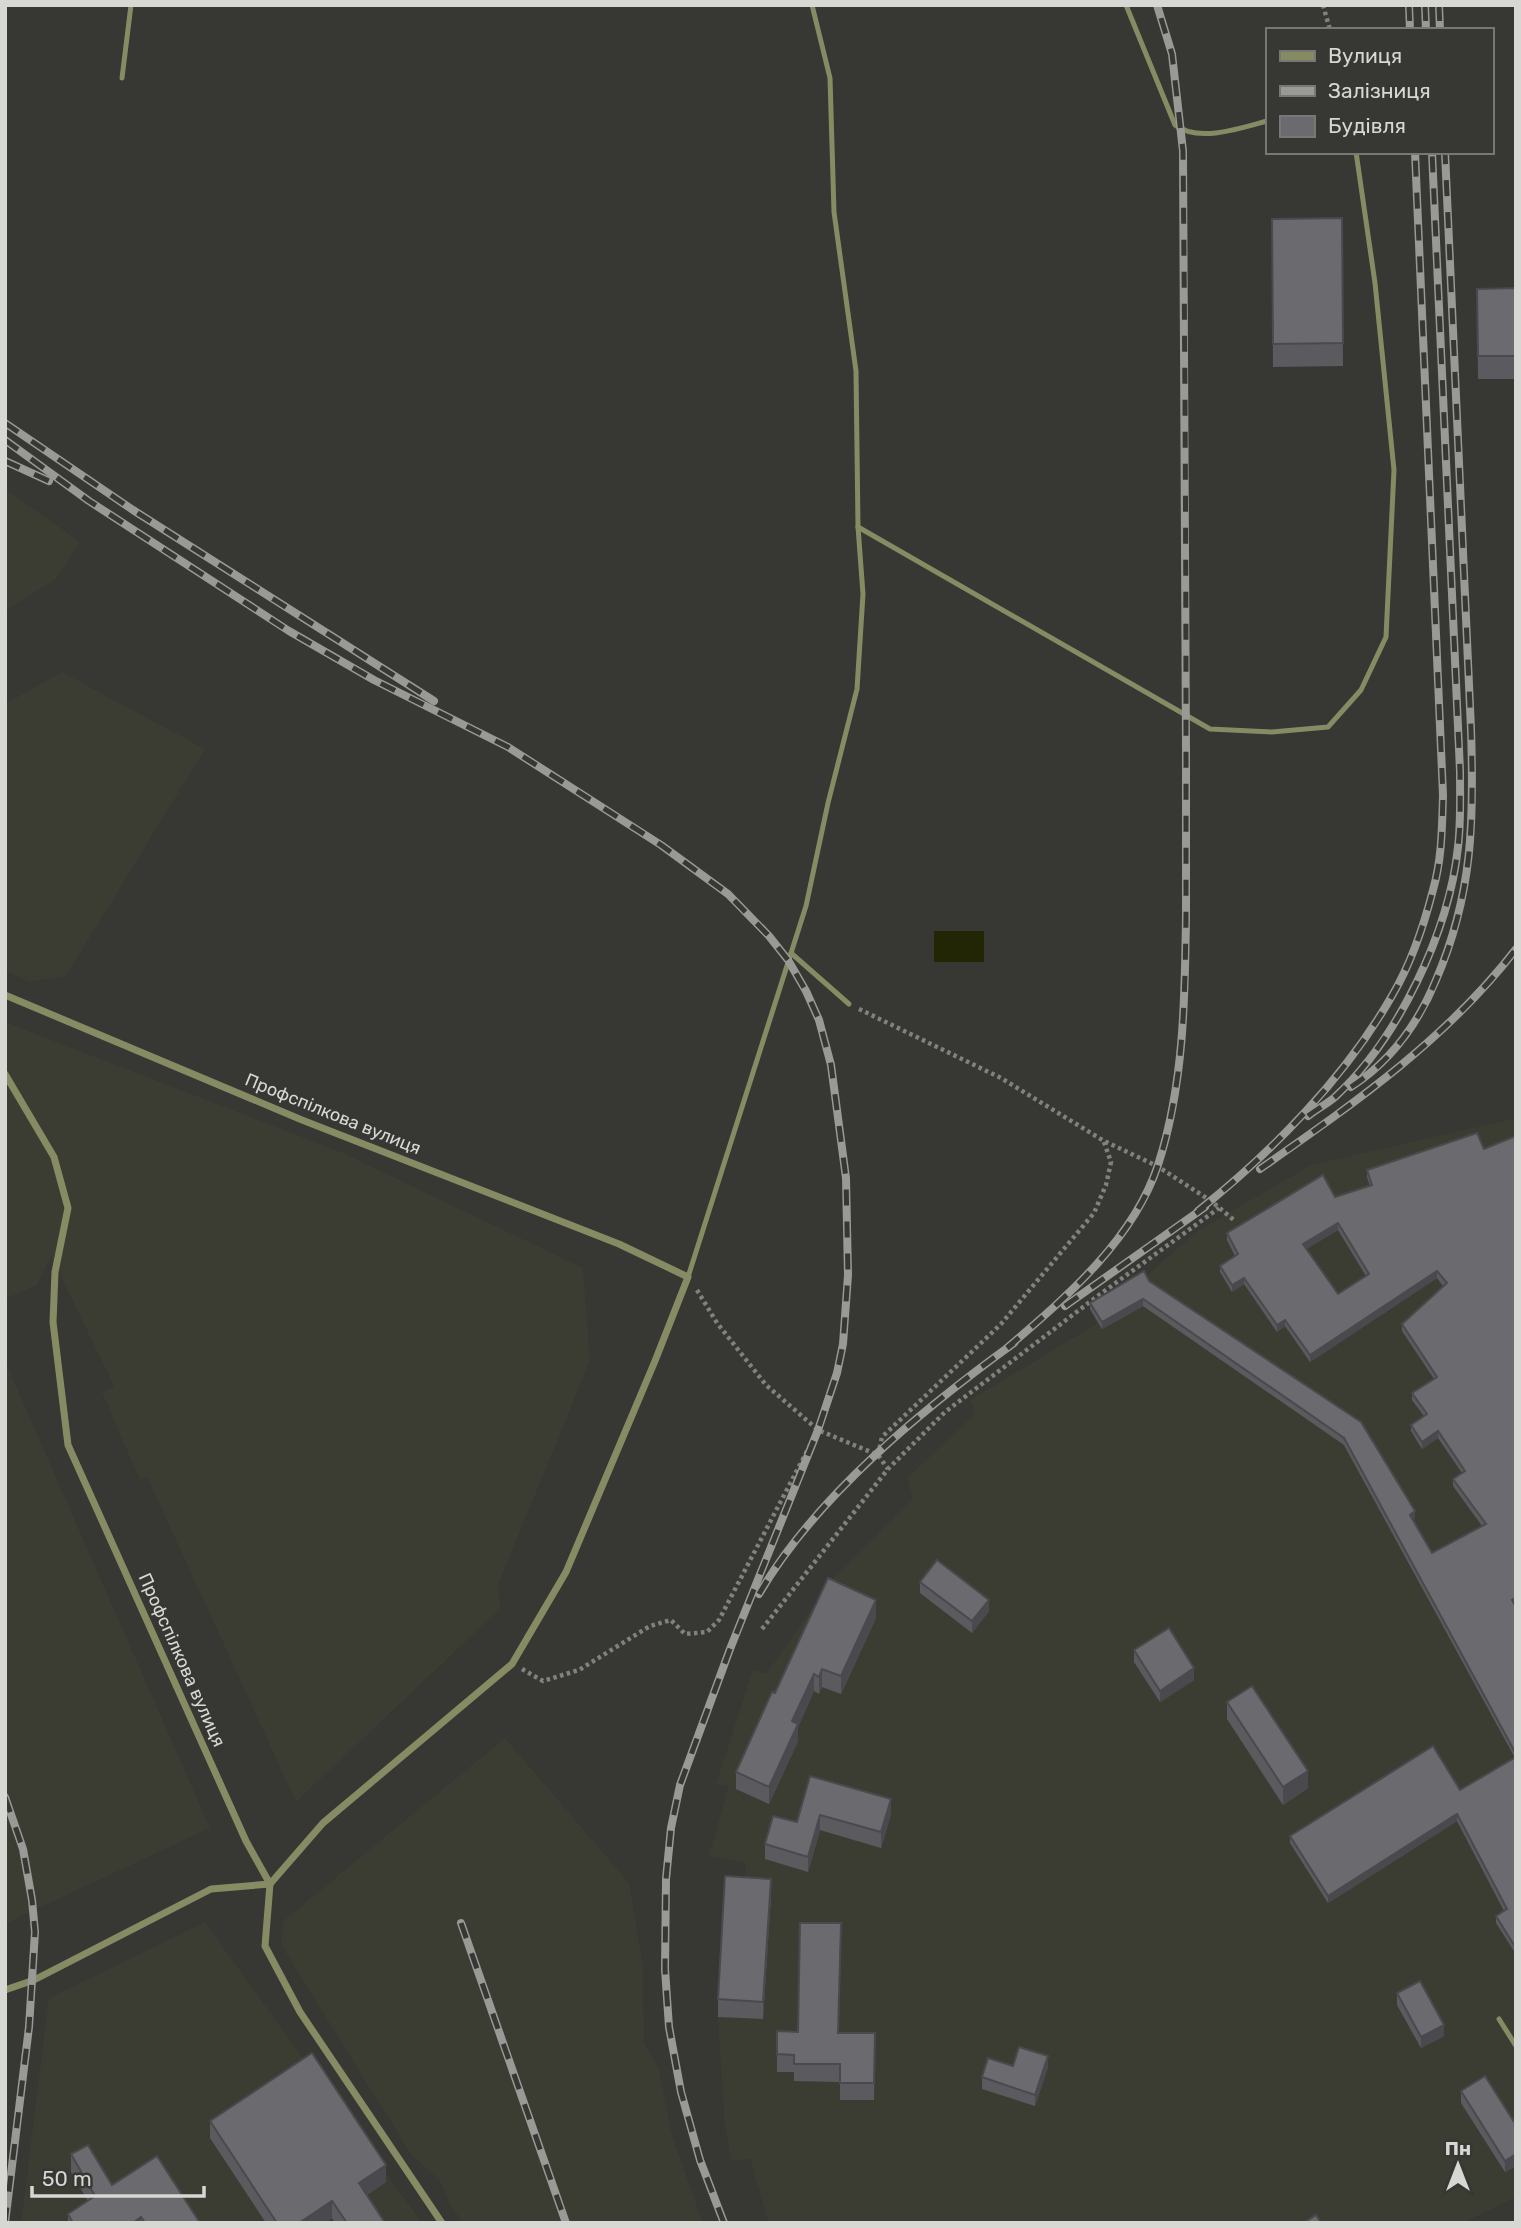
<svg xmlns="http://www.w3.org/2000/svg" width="1521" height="2228" font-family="Rubik,sans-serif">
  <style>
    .built { fill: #3c3d32 }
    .water { fill: #232605 }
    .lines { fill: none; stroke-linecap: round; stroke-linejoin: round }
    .path { stroke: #81817d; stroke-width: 4.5; stroke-dasharray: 3.5 3.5; stroke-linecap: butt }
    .lane { stroke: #878b63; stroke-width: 5 }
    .street { stroke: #878b63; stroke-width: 7 }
    .rail-casing { stroke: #999995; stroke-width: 8 }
    .rail { stroke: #373733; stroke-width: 5; stroke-dasharray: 16; stroke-linecap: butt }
    .wall { fill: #5b5b5f; fill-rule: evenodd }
    .shaded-wall { fill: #4a4a4e }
    .building { fill: #6a6a6f; stroke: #4a4a4e; stroke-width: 2; fill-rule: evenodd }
    .labels { text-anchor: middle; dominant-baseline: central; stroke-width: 5; stroke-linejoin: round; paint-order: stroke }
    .street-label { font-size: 18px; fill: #d7d7d4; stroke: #373733 }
  </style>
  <rect width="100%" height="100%" fill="#373733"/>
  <g class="built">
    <path d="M5,489L80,542L56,579L5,611Z"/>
    <path d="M62,672L205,749L66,976L29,982L5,971V704Z"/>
    <path d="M5,1022L341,1152L583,1268L590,1361L498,1585L501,1608L296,1802L147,1477L140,1480L131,1460L102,1392L114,1386L51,1256L37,1285L5,1299Z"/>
    <path d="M1516,1118V2197L1463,2223H769L750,2159L731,2161L724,2118L718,2017L763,2019L744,1895L746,1863L709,1856L729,1786L716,1784L753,1669L766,1674L832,1580L913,1498L907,1478L975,1414L970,1400L1096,1324L1090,1309L1144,1278L1196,1232L1311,1165Z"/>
    <path d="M5,1361L210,1828L5,1924Z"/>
    <path d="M505,1738L629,1883L643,1967L644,2043L659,2069L671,2132L703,2223H463L450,2204L439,2179L412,2156L281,1945L283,1921Z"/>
    <path d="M205,1922L422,2223H21L49,1998Z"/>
  </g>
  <rect class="water" x="934" y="931" width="50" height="31"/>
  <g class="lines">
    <g class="path">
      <path d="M1323,5L1330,30"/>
      <path d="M859,1009L1001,1078L1104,1141L1157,1166L1211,1201L1235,1221"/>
      <path d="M697,1290L717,1323L766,1385L818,1430L878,1455L888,1469"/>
      <path d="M878,1455L882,1437L1001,1324L1094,1213L1106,1185L1111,1162L1104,1142"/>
      <path d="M762,1629L888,1469L945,1412L1099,1295L1219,1208"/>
      <path d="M522,1669L543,1681L579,1670L650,1626L671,1620L685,1634L707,1632L719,1620L818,1430"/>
    </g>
    <g class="lane">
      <path d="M1126,5L1175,125C1198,143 1242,128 1267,121"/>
      <path d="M122,78L131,5"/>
      <path d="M858,527L1210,729L1272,732L1328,727L1361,690L1386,637L1394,470L1375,283L1356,152"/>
      <path d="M791,953L849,1004"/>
      <path d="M688,1277L806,906L828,803L857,689L863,594L858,527L856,371L834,212L830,78L812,5"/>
      <path d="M1499,2019L1516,2046"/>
    </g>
    <g class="street">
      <path d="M5,995L302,1120L619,1244L688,1277L655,1361L566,1572L512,1664L323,1823L270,1884L211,1889L34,1980L5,1990"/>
      <path d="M5,1074L54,1157L68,1208L55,1272L53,1322L68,1445L246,1841L270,1884L265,1946L300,2012L442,2223"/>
    </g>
    <defs>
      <g id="rail">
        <path d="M1409,5L1410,30"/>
        <path d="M1425,5L1426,30"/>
        <path d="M1439,5L1440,30"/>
        <path d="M5,423L133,510L434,701"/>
        <path d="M5,440L89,501L289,631L374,680L508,747L661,845L728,894L769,936L788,960L806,991L819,1020L831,1065L846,1178L848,1275L843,1344L837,1373L818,1430L730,1649L680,1785L671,1828L666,1879L665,1969L669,2027L681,2092L700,2160L724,2223"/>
        <path d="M5,461L49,481"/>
        <path d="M1351,1087C1391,1061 1418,1024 1436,980C1473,894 1474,821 1471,729L1445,152"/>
        <path d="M1308,1116C1317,1109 1327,1104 1335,1097C1398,1039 1449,932 1458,847C1461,822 1460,796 1460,771L1432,152"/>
        <path d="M1260,1169C1353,1104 1446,1040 1516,949"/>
        <path d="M1198,1211C1272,1152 1346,1077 1393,994C1411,963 1424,925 1433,890C1442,859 1442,827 1443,795L1415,152"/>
        <path d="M1065,1306L1205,1207"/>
        <path d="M1007,1348C1065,1298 1133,1241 1158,1165C1184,1085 1185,998 1186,915C1186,860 1186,805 1186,751C1186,551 1185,351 1183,151L1172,54L1157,5"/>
        <path d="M759,1594C816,1496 923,1409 1014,1343"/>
        <path d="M5,1797L23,1849L32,1900L35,1932L29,2027L5,2223"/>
        <path d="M461,1923L566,2223"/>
      </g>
    </defs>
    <use href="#rail" class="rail-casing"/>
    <use href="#rail" class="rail"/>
  </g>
  <g class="wall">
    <path d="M1342,218L1343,366L1273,367L1272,219Z"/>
    <path d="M1516,288V379H1478L1477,289Z"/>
    <path d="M1477,1133L1516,1607V1950L1514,1951L1496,1923V1916L1504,1911L1457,1821L1328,1903L1290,1843V1836L1460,1790L1515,1758L1344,1445L1143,1306L1102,1329L1090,1309V1303L1149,1281L1361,1422L1415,1518L1413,1520L1432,1553L1482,1526L1453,1486V1479L1462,1473L1438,1438L1422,1449L1411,1431V1425L1424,1416L1412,1400V1393L1434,1379L1402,1331V1324L1443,1286L1437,1278L1310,1362L1285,1326L1277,1332L1244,1284L1232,1292L1220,1272V1266L1235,1256L1227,1240V1233L1370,1186L1367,1177V1170ZM1338,1230L1366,1276L1338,1294L1306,1249Z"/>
    <path d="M920,1582L989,1611L972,1633L920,1593Z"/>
    <path d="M876,1618L841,1694L822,1687L819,1694L814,1691L798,1727V1741L769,1804L736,1789V1772L775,1693Z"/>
    <path d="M1134,1650L1194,1680L1160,1702L1134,1662Z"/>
    <path d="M1227,1702L1308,1788L1283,1805L1227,1719Z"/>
    <path d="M810,1776L891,1814L881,1848L820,1830L808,1872L765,1859V1844L797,1822Z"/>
    <path d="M771,1896L763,2019L718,2017V1999Z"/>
    <path d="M1397,1993L1444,2036L1421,2048L1397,2005Z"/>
    <path d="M777,2031L875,2033L874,2100H840V2082L794,2081V2072H777Z"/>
    <path d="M1013,2066L1048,2067L1035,2106L982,2089V2077Z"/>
    <path d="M1461,2091L1516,2125V2166L1505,2172L1461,2103Z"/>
    <path d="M210,2121L386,2182L367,2195L385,2223H335L332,2218L325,2223H266L210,2138Z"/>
    <path d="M71,2154L112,2185L200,2223H68V2214L88,2201L71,2172Z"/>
  </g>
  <g class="shaded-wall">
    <path d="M1338,1223V1230L1303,1251V1244Z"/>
    <path d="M1437,1271V1278L1310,1362V1355Z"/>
    <path d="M1244,1278V1284L1232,1292V1285Z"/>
    <path d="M1143,1299V1306L1102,1329V1322Z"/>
    <path d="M1285,1320V1326L1277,1332V1325Z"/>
    <path d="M1438,1431V1438L1422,1449V1442Z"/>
    <path d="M1415,1511V1518L1410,1522V1515Z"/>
    <path d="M876,1600V1618L841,1694V1676Z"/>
    <path d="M989,1600V1611L972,1633V1621Z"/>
    <path d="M1194,1668V1680L1160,1702V1691Z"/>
    <path d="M822,1669V1687L819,1694V1677Z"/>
    <path d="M814,1674V1691L798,1727V1741L769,1804V1787L792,1721Z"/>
    <path d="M1308,1771V1788L1283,1805V1787Z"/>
    <path d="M891,1799V1814L881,1848V1832Z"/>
    <path d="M1457,1814V1821L1328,1903V1896Z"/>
    <path d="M820,1815V1830L808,1872V1857Z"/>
    <path d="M771,1879V1896L763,2019V2002Z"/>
    <path d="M1444,2025V2036L1421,2048V2037Z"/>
    <path d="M1048,2056V2067L1035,2106V2095Z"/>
    <path d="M1516,2154V2166L1505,2172V2161Z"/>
    <path d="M386,2165V2182L359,2200V2183Z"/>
    <path d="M332,2201V2218L325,2223H299Z"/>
    <path d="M141,2217V2223H133Z"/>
  </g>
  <g class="building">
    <path d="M1342,218L1343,343L1273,344L1272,219Z"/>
    <path d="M1516,288V356H1478L1477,289Z"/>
    <path d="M1477,1133L1484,1149L1516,1136V1598L1512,1600L1516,1607V1754L1344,1438L1143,1299L1102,1322L1090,1303L1144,1271L1149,1281L1361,1422L1415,1511L1410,1515L1432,1553L1486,1524L1453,1479L1465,1471L1438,1431L1422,1442L1411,1425L1427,1414L1412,1393L1437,1377L1402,1324L1447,1283L1437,1271L1310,1355L1285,1320L1277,1325L1244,1278L1232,1285L1220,1266L1238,1254L1227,1233L1323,1175L1335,1197L1372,1185L1367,1170ZM1338,1223L1369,1274L1338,1294L1303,1244Z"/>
    <path d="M937,1560L989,1600L972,1621L920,1582Z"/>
    <path d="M828,1578L876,1600L841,1676L822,1669L819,1677L814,1674L792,1721L798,1724L769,1787L736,1772L772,1692L775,1693Z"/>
    <path d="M1169,1628L1194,1668L1160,1691L1134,1650Z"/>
    <path d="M1252,1686L1308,1771L1283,1787L1227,1702Z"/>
    <path d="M1433,1746L1460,1790L1516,1757V1944L1514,1945L1496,1916L1507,1909L1457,1814L1328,1896L1290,1836Z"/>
    <path d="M810,1776L891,1799L881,1832L820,1815L808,1857L765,1844L773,1816L797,1822Z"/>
    <path d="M725,1876L771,1879L763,2002L718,1999Z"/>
    <path d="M800,1923H841L838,2033H875L874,2083H840V2064H794V2055L777,2054V2031L798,2032Z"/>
    <path d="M1420,1981L1444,2025L1421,2037L1397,1993Z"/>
    <path d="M1019,2047L1048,2056L1035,2095L982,2077L988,2058L1013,2066Z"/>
    <path d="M312,2053L386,2165L359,2183L385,2223H347L332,2201L299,2223H277L210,2121Z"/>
    <path d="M1485,2076L1516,2125V2154L1505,2161L1461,2091Z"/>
    <path d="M88,2145L112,2185L157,2156L200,2223H145L141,2217L133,2223H73L68,2214L95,2196L71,2154Z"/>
    <path d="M1316,2215L1321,2223H1304Z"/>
  </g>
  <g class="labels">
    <g class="street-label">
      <text transform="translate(333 1114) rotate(22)">Профспілкова вулиця</text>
      <text transform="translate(182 1660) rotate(66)">Профспілкова вулиця</text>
    </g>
  </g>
  <rect width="1521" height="2228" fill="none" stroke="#d7d7d4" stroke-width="14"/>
  <rect x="1266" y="28" width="228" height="126" fill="#373733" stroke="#777773" stroke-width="2"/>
  <rect x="1280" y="51" width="35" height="10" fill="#878b63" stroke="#777773" stroke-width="2"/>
  <text x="1328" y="63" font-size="21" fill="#d7d7d4">Вулиця</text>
  <rect x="1280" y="86" width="35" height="10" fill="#999995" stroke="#777773" stroke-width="2"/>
  <text x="1328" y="98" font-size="21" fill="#d7d7d4">Залізниця</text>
  <rect x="1280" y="116" width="35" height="21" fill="#6a6a6f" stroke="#777773" stroke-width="2"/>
  <text x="1328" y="133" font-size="21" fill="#d7d7d4">Будівля</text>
  <g transform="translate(1458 2165)" stroke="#373733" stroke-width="5" paint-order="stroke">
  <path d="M0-5L12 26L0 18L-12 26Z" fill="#d7d7d4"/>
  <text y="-10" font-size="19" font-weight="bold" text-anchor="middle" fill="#d7d7d4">Пн</text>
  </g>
  <path d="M32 2186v10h172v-10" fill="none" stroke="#d7d7d4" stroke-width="3.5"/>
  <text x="42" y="2186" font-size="21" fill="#d7d7d4" stroke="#373733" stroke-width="5" paint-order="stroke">50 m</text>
</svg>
